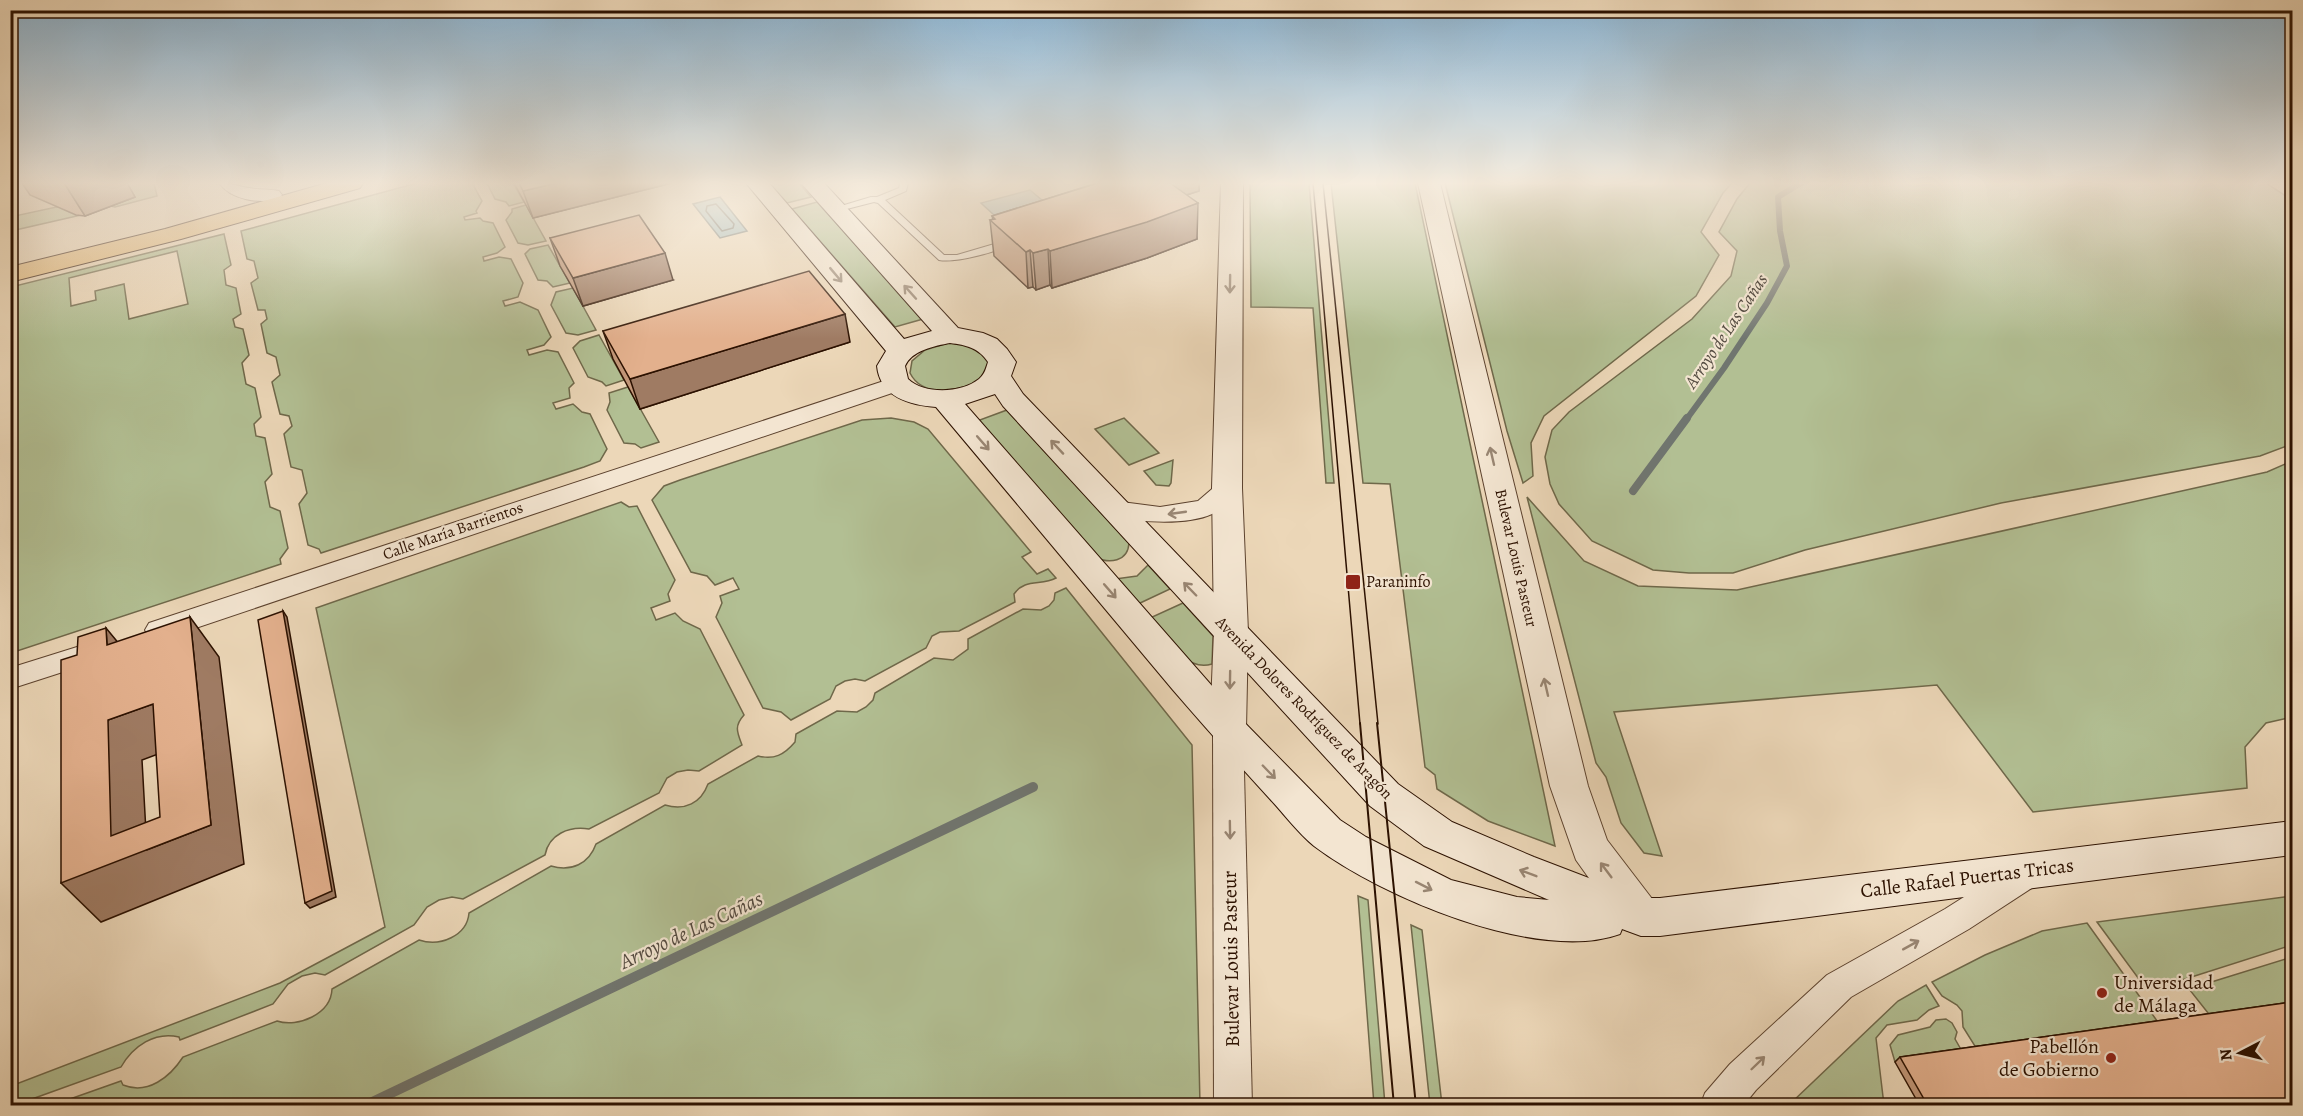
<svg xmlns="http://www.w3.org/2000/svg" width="2303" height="1116" font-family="Alegreya,serif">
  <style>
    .green { fill: #b2bf93; stroke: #6f684a; stroke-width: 1.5; fill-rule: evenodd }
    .water { fill: #9db7b9; stroke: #70756f; stroke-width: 1.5 }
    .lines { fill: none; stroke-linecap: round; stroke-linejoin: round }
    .shore { stroke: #64645c; stroke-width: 1.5 }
    .stream-far2 { stroke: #70756f; stroke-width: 6 }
    .stream-far1 { stroke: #70756f; stroke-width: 8 }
    .stream { stroke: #70756f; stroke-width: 10 }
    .service-casing { stroke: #5c422e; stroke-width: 2 }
    .minor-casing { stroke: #5c422e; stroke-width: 2 }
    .tertiary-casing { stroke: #5c422e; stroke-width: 2 }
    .secondary-casing { stroke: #2c1100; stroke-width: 2 }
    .primary-casing { stroke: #2c1100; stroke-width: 2 }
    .service { fill: #f3e5d1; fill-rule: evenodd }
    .minor { fill: #f3e5d1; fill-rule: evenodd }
    .tertiary { fill: #f3e5d1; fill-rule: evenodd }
    .secondary { fill: #f3e5d1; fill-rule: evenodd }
    .primary { fill: #e6bc7c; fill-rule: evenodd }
    .tram-far1 { stroke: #2c1100; stroke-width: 1.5 }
    .tram { stroke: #2c1100; stroke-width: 2 }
    .wall { fill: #c39779; stroke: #2c1100; stroke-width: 1.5 }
    .shaded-wall { fill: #9f7b63; stroke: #2c1100; stroke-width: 1.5 }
    .building { fill: #e3b08d; stroke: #2c1100; stroke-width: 1.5; fill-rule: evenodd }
    .oneway { stroke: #998673 }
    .poi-dot { fill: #8f2418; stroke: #f3e5d1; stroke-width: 2 }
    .labels { text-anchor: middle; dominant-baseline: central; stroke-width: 4.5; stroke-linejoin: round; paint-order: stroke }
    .street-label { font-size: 16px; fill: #2c1100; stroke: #f3e5d1 }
    .poi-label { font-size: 16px; fill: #2c1100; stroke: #f3e5d1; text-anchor: start }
    .water-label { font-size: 18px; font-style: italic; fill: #544b41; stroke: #f3e5d1 }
    .near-street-label { font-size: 20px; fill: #2c1100; stroke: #f3e5d1 }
    .near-poi-label { font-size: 20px; fill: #2c1100; stroke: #f3e5d1; text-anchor: start }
    .near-water-label { font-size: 21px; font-style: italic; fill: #544b41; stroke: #f3e5d1 }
  </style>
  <rect width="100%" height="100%" fill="#ecd7b8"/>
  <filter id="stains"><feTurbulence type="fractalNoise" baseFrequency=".00333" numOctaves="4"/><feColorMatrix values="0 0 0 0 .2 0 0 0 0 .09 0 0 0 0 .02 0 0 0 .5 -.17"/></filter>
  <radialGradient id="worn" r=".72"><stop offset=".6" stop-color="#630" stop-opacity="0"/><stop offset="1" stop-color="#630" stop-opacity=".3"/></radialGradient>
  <g class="green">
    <path d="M116,183H154L157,196L115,207L110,206Z"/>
    <path d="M417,183H472L482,201L476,211L477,213L464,217L465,220L480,218L483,221L493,223L505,247L497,253L483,257L484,261L499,257L511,259L523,283L518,297L503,301L505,306L520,302L538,310L551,337L544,345L527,350L529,355L547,350L558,352L574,383L569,388L570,398L553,403L556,409L573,404L582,412L590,414L607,449L600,461L584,467L321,553L319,549L308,545L299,504L307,493L302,470L291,467L284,434L292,426L289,416L280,414L272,382L280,375L276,357L267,353L261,324L267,319L265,310H258L251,283L258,278L254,261L247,259L241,231Z"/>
    <path d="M487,183H513L524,202L509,206L506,202L495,199Z"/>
    <path d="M769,183H799L811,197L787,203Z"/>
    <path d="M1250,183H1309L1334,483H1326L1313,308L1251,307Z"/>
    <path d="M1331,183H1415L1555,846L1488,821L1437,789L1435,775L1425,767L1390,484L1363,483Z"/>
    <path d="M1445,183H1732L1723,193L1701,232L1719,255L1696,296L1544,416L1531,443L1533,476L1523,483L1507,431Z"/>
    <path d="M1750,183H2266L2292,200V444L2260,456L2001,503L1805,550L1733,573H1689L1653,570L1592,541L1559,504L1550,484L1545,457L1552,430L1569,412L1692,319L1731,276L1737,251L1719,232L1737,199Z"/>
    <path d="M817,202L923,319L895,327L792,209Z"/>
    <path d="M526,205L546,241L528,245L518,243L506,220L512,212V209Z"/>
    <path d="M61,206L81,215L11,231L10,217Z"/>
    <path d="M224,234L231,265L224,270L226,285L236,288L241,314L233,319L235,327L243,329L249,355L242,363L246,384L255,388L261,417L254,424L256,436L265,438L272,474L265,482L270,507L280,511L288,548L280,559L281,564L11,653V287ZM177,251L188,304L129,319L124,284L95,291L96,300L71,306L69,278Z"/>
    <path d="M548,245L570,283L553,287L547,281L538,280L525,254L530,249Z"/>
    <path d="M573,288L596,330L578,335L566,333L551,305L556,292Z"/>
    <path d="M599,335L624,380L606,386L602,382L588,377L573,348L580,341Z"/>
    <path d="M948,343L972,345L991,361L979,382C958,390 923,399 910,373L912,361L925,350Z"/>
    <path d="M628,387L659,442L641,448L635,444L624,443L607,410L610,402L609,393Z"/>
    <path d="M1007,410L1129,543C1128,562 1109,564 1095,557L977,421Z"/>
    <path d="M891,418L914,422L928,429L1031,552L1022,557L1037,574L1048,569L1056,578C1041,586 1025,578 1014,594L1015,602L959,631L940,632L932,636L926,648L865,681L855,679L845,681L836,686L830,699L791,720L781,712L763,708L716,617L722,603L720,596L739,589L733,578L715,585L707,576L691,572L652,500L664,486L680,480L862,420Z"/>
    <path d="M1124,418L1159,453L1129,465L1095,429Z"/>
    <path d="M1173,460L1171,483L1169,486L1156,485L1144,471Z"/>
    <path d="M2292,461V717L2266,723L2245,747L2247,788L2033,812L1937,685L1614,712L1662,856L1644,853L1621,823L1606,777L1596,763L1527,497L1584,561L1638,586L1737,590L2267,472Z"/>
    <path d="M621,502L629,507L637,506L675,580L668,594L670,601L651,608L656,620L675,613L683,621L700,629L744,715C734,726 737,732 742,745L699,771L688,770L677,772L667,778L659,793L589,829C569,826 549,834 545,855L463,899L452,897L439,900L427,907L414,925L325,975L315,973L302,976L288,984L273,1004L180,1040L179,1037C155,1031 133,1046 121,1067L18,1104L11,1095V1086L280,983L385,927L316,608Z"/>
    <path d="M1148,565L1170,589L1138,604L1115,579L1137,576Z"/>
    <path d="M1066,588L1192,745L1200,1105H53L121,1081L123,1085C148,1095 170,1077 183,1057L277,1021C298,1028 331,1014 332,989L419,940C440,947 467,936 469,913L551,866C571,872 589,864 596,844L665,805C685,811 701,803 708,784L758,756C774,760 784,755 795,742L796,734L837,711L857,712L866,707L873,700L875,693L934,658L953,660L968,649V639L1023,609L1041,610L1049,606L1054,600L1055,593Z"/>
    <path d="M1183,603L1213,636L1212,664C1185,673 1165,636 1150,618Z"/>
    <path d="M1358,896L1368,900L1385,1105H1374Z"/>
    <path d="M2292,896V945L2179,981L2144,986L2097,922Z"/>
    <path d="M2087,923L2160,1025L1978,1051L1963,1027L1962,1011L1957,1005L1942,996L1932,982L1985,955L2042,931Z"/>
    <path d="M1411,925L1422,930L1442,1105H1430Z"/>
    <path d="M2292,957V1006L2212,1018L2189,989Z"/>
    <path d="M1926,985L1939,1006L1929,1010L1917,1020L1887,1025L1876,1038L1884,1105H1793L1791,1103L1898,1001Z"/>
    <path d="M1946,1019L1952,1023L1957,1032L1955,1039L1963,1053L1895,1062L1890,1045L1898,1035L1930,1027L1936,1020Z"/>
  </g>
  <g class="water">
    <path d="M1030,190L1043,201L994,215L981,203Z"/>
    <path d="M720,197L747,231L720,238L693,204Z"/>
  </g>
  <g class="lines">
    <path class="shore" d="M716,204L734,224L733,228L722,231L706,211L707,206Z"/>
    <path class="stream-far2" d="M1686,420L1724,368L1767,303L1787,266L1780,231L1778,197L1801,183"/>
    <path class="stream-far1" d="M1633,491L1687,418"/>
    <path class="stream" d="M364,1106L1033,787"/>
    <defs>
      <path id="service" d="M900,183H908L906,191L885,200L944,255H957L1008,240L1012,243C999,252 955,263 939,260L878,203L874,202L835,212L831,209L871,197H877L899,188Z"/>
      <g id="minor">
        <path d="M219,183C232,183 237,186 249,188C259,190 269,189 279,191L282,195L279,199C260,204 231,200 219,183Z"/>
        <path d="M896,377L904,379L907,384L904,389L169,637L159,640L149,637L145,630L149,623Z"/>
        <path d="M1227,480L1235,483L1239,488C1233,497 1222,510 1212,514C1186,526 1133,522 1105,515L1102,509L1105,503L1114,501L1160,507L1198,501L1219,483Z"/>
        <path d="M93,642L103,645L107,652L103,659L10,689V668Z"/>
        <path d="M1228,718L1238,721L1243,729L1252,1106H1214L1213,729L1218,721Z"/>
        <path d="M2027,860L2038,864L2043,874L2038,884L1969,929L1851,997L1756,1090L1743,1106H1700L1705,1093L1730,1064L1827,975L1945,909L2016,864Z"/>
      </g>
      <g id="tertiary">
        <path d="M1221,183H1243L1242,488L1248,632L1246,729L1241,739L1228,743L1215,739L1210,729L1214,632L1212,488Z"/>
        <path d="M1418,183H1440L1588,786L1607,840L1656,904L1662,917L1656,930L1641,935L1626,930L1576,860L1550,786Z"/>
      </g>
      <path id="secondary" d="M746,183H769L904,339L932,331L801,183H824L958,328L983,333L997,339L1007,349L1016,362L1011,376L1023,394L1398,784L1452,822L1534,857L1641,898H1660L2292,821V855L1660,936H1641L1622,929L1620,934C1538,964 1380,896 1314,846C1298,833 1284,814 1270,799C1237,763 1205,727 1173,690C1094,596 1015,501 936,407C909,405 880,397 877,366L886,351ZM950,343C966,345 979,348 988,362C986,368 985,374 979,379C962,393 925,395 908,379L905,366C912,350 935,346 950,343ZM995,394L1003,406L1370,806L1424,846L1549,900L1517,897L1451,880L1366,837L1340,820L1241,719L965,404Z"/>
      <path id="primary" d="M327,183H363L360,188L181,239L10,282V267L165,229Z"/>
    </defs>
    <use href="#service" class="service-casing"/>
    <use href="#minor" class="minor-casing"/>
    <use href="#tertiary" class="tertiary-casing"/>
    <use href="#secondary" class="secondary-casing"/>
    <use href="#primary" class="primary-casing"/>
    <use href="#service" class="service"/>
    <use href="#minor" class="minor"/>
    <use href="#tertiary" class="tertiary"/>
    <use href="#secondary" class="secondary"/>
    <use href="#primary" class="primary"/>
    <g class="tram-far1">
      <path d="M1313,183L1360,724"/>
      <path d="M1323,183L1378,724"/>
    </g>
    <g class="tram">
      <path d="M1360,723L1394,1106"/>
      <path d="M1377,723L1416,1106"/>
    </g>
  </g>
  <g class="wall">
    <path d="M22,183H127L135,197L85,216L76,215L30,195Z"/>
    <path d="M514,183H672L533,218Z"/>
    <path d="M1093,183H1199V191L1187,195L1197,239L1147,258L1052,288L1050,285L1036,290L1033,287L1028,288L994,256L990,220L993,219L992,216L1094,184Z"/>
    <path d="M550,238L673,280L583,306L560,266Z"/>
    <path d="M603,331L850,342L640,409L613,359Z"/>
    <path d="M2292,1002V1104H2288L2289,1106H1920L1895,1062L1900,1057Z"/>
  </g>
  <g class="shaded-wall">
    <path d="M64,183H127L135,197L85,216Z"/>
    <path d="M557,183H672L533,218L523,191Z"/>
    <path d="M1153,183H1199V191L1153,205Z"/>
    <path d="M1198,203L1197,239L1147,258L1052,288L1050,251Z"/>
    <path d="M10,207L17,216L10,218Z"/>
    <path d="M1048,249L1050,285L1036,290L1033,253Z"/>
    <path d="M1030,250L1033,287L1028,288L1026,252Z"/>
    <path d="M665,253L673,280L583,306L573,278Z"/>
    <path d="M845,314L850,342L640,409L630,379Z"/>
    <path d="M283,611L287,617L336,897L310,908L305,903Z"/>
    <path d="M190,617L219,657L244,864L101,922L61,883L108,720L153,704L185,744L142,760L147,850L211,825Z"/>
    <path d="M106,628L139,668L107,645Z"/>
  </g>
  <g class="building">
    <path d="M519,183H557L523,191Z"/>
    <path d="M1098,183H1170L1198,203L1147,222L1050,251L1048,249L1033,253L1030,250L1026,252L990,220L995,219L992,216Z"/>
    <path d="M639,215L665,253L573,278L550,238Z"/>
    <path d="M809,271L845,314L630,379L603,331Z"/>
    <path d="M283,611L332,891L305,903L258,620Z"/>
    <path d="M190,617L211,825L61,883V660L77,655L78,637L106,628L107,645ZM153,704L160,817L111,836L108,720Z"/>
    <path d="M2292,1002V1100L2286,1101L2289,1106H1928L1900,1057Z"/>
  </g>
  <defs><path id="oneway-shaft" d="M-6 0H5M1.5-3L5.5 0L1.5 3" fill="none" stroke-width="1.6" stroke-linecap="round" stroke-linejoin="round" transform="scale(1.5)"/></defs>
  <g class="oneway">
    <use href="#oneway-shaft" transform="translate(836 275) rotate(50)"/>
    <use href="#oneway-shaft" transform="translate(1230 284) rotate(91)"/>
    <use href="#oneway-shaft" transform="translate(910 292) rotate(-132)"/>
    <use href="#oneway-shaft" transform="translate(983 443) rotate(49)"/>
    <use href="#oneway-shaft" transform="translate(1057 447) rotate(-133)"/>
    <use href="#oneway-shaft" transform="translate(1492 456) rotate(-103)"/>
    <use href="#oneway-shaft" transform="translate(1177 513) rotate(172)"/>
    <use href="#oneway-shaft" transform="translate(1190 589) rotate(-134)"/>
    <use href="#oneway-shaft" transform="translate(1110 591) rotate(49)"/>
    <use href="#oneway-shaft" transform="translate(1230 680) rotate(91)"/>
    <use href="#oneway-shaft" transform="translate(1546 687) rotate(-103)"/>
    <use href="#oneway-shaft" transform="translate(1269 772) rotate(46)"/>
    <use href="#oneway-shaft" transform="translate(1230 830) rotate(89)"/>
    <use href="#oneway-shaft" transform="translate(1606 870) rotate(-127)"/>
    <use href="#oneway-shaft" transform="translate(1528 873) rotate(-159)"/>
    <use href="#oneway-shaft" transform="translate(1424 886) rotate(27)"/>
    <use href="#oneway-shaft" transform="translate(1911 945) rotate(-29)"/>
    <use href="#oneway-shaft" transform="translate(1758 1063) rotate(-44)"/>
  </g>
  <linearGradient id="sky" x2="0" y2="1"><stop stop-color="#8ab5d5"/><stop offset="0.54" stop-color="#f6eddf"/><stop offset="1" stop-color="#f6eddf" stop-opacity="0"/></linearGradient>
  <rect width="2303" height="339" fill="url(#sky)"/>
  <g class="poi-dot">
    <rect x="1345" y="574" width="16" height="16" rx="3"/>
    <circle cx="2102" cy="993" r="6"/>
    <circle cx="2111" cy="1058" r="6"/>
  </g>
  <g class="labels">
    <g class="street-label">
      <text transform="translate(453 531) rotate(-19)">Calle María Barrientos</text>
      <text transform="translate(1516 558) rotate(77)">Bulevar Louis Pasteur</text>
      <text transform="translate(1304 708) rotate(46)">Avenida Dolores Rodríguez de Aragón</text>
    </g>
    <g class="poi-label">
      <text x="1366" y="582">Paraninfo</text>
    </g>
    <g class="water-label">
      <text transform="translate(1726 331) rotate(-56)">Arroyo de Las Cañas</text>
    </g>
    <g class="near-street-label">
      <text transform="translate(1967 878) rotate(-7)">Calle Rafael Puertas Tricas</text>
      <text transform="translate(1231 959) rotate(-91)">Bulevar Louis Pasteur</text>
    </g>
    <g class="near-poi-label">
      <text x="2114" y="982">Universidad<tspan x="2114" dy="23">de Málaga</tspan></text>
      <text x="2099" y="1046" text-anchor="end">Pabellón<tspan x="2099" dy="23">de Gobierno</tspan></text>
    </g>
    <g class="near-water-label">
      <text transform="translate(691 930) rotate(-25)">Arroyo de Las Cañas</text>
    </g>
  </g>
  <rect width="2303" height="1116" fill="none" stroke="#ecd7b8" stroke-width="36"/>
  <rect x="12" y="12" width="2279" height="1092" fill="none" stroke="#2c1100" stroke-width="3"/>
  <rect x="18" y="18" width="2267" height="1080" fill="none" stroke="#2c1100" stroke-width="1.5"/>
  <g transform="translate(2240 1053) rotate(263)" stroke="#f3e5d1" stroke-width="4.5" paint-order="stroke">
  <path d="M0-4.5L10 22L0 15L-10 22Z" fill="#2c1100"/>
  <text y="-9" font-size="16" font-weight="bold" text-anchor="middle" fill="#2c1100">N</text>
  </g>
  <rect width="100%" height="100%" filter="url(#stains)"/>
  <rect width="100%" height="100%" fill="url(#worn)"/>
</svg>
